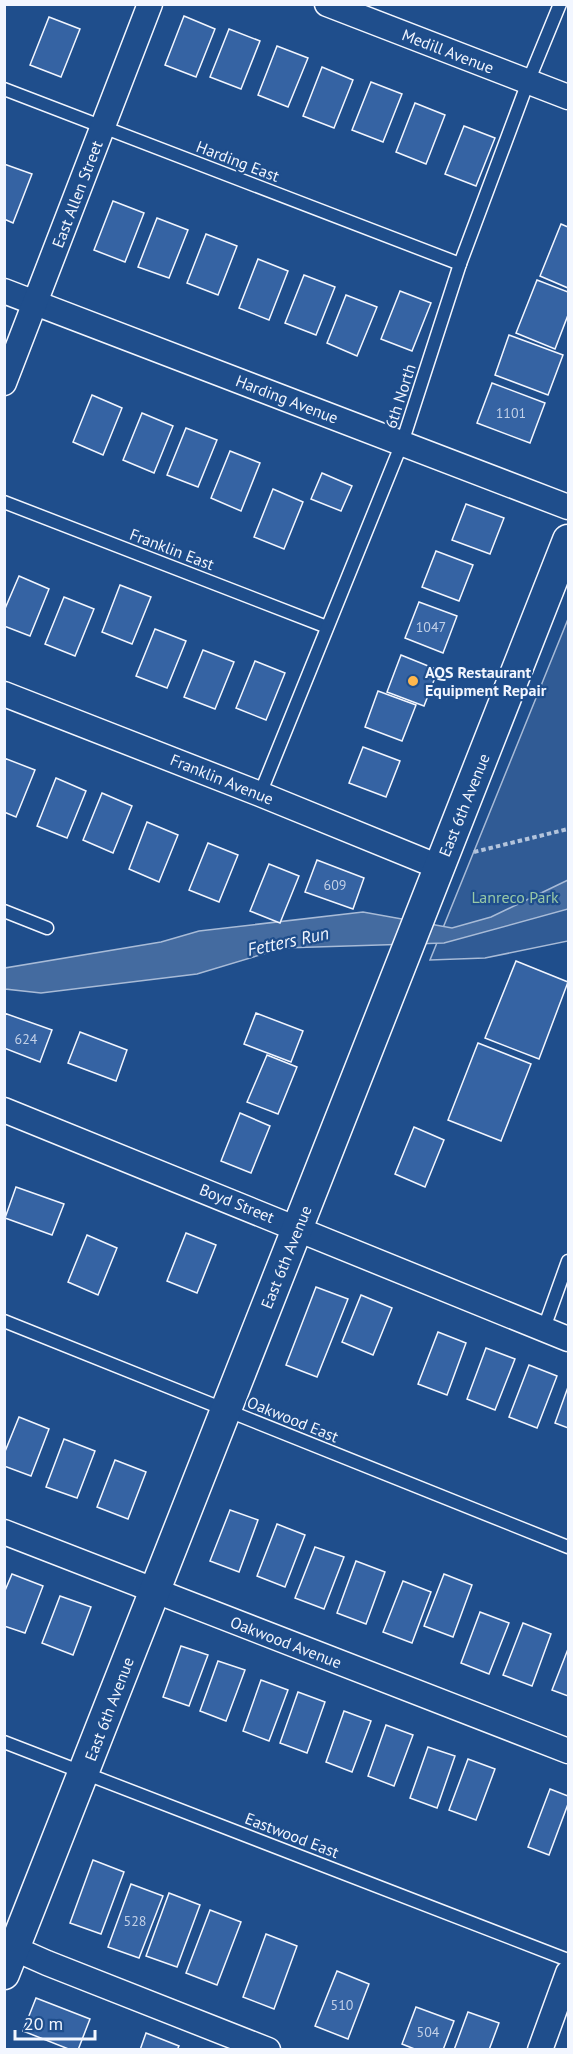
<svg xmlns="http://www.w3.org/2000/svg" width="573" height="2054" font-family="'PT Sans',sans-serif">
  <style>
    .built { fill: #305b95; stroke: #a8bbd7; stroke-width: 1.5 }
    .water { fill: #446ba0; stroke: #a8bbd7; stroke-width: 1.5 }
    .building { fill: #3563a3; stroke: #f2f6ff; stroke-width: 1.5 }
    .lines { fill: none; stroke-linecap: round; stroke-linejoin: round }
    .service-casing { stroke: #f2f6ff; stroke-width: 15 }
    .minor-casing { stroke: #f2f6ff; stroke-width: 27 }
    .tertiary-casing { stroke: #f2f6ff; stroke-width: 33 }
    .path { stroke: #b3c4dc; stroke-width: 4; stroke-dasharray: 4.5 3; stroke-linecap: butt }
    .service { stroke: #1f4e8c; stroke-width: 12 }
    .minor { stroke: #1f4e8c; stroke-width: 24 }
    .tertiary { stroke: #1f4e8c; stroke-width: 30 }
    .poi-dot { fill: #ffb74d; stroke: #1f4e8c; stroke-width: 2 }
    .labels { text-anchor: middle; dominant-baseline: central; stroke-width: 4.5; stroke-linejoin: round; paint-order: stroke }
    .number-label { font-size: 14px; fill: #c3d1e8 }
    .street-label { font-size: 16px; fill: #f2f6ff; stroke: #1f4e8c }
    .poi-label { font-size: 16px; font-weight: bold; fill: #f2f6ff; stroke: #1f4e8c; text-anchor: start }
    .park-label { font-size: 16px; fill: #97c8a6; stroke: #1f4e8c }
    .water-label { font-size: 18px; font-style: italic; fill: #f2f6ff; stroke: #1f4e8c }
  </style>
  <rect width="100%" height="100%" fill="#1f4e8c"/>
  <path class="built" d="M568,619V941L485,958L430,960Z"/>
  <path class="water" d="M568,880V909L444,943L283,948L197,974L41,993L5,989V968L161,942L199,931L363,912L452,928L491,917Z"/>
  <g class="building">
    <path d="M184,16L215,29L196,77L165,65Z"/>
    <path d="M49,17L80,29L61,77L30,65Z"/>
    <path d="M229,29L260,41L241,89L210,77Z"/>
    <path d="M277,46L308,58L288,107L258,95Z"/>
    <path d="M322,67L353,80L334,128L303,116Z"/>
    <path d="M371,82L402,94L383,142L352,130Z"/>
    <path d="M415,103L445,115L426,164L396,152Z"/>
    <path d="M464,126L495,138L476,186L445,174Z"/>
    <path d="M4,164L32,174L13,223L4,219Z"/>
    <path d="M113,201L144,213L125,262L94,250Z"/>
    <path d="M157,218L188,230L169,278L138,267Z"/>
    <path d="M561,224L568,227V288L540,276Z"/>
    <path d="M206,234L237,246L218,295L187,283Z"/>
    <path d="M258,259L288,271L269,320L239,308Z"/>
    <path d="M304,275L335,287L316,335L285,323Z"/>
    <path d="M537,280L568,292V315L555,349L516,333Z"/>
    <path d="M400,291L431,303L412,351L381,339Z"/>
    <path d="M346,295L377,307L357,356L327,343Z"/>
    <path d="M509,335L563,355L548,395L495,375Z"/>
    <path d="M492,383L545,403L530,443L477,423Z"/>
    <path d="M92,395L122,408L103,455L73,442Z"/>
    <path d="M142,413L173,426L154,473L123,460Z"/>
    <path d="M186,428L217,440L198,487L167,475Z"/>
    <path d="M230,451L260,463L241,511L211,498Z"/>
    <path d="M322,473L352,486L341,511L311,499Z"/>
    <path d="M273,489L303,502L284,549L254,537Z"/>
    <path d="M466,504L504,518L490,554L452,540Z"/>
    <path d="M436,551L473,565L459,601L422,587Z"/>
    <path d="M19,576L49,589L30,636L4,626V611Z"/>
    <path d="M120,585L151,597L132,644L102,632Z"/>
    <path d="M64,597L94,609L75,656L45,644Z"/>
    <path d="M419,602L457,616L443,653L405,638Z"/>
    <path d="M155,629L186,641L167,688L136,676Z"/>
    <path d="M203,650L234,662L215,709L184,697Z"/>
    <path d="M401,655L438,670L424,706L387,692Z"/>
    <path d="M255,661L285,673L266,720L236,708Z"/>
    <path d="M378,691L416,705L402,741L365,727Z"/>
    <path d="M363,747L400,761L386,797L349,783Z"/>
    <path d="M4,758L35,770L16,817L4,812Z"/>
    <path d="M56,778L86,791L67,838L37,826Z"/>
    <path d="M102,793L132,806L113,853L83,840Z"/>
    <path d="M147,822L178,835L159,882L129,869Z"/>
    <path d="M208,843L238,855L219,902L189,890Z"/>
    <path d="M317,860L364,878L353,909L305,892Z"/>
    <path d="M269,864L299,876L280,923L250,911Z"/>
    <path d="M516,961L568,982L539,1059L485,1038Z"/>
    <path d="M4,1013L52,1030L40,1062L4,1048Z"/>
    <path d="M256,1013L303,1031L291,1062L244,1044Z"/>
    <path d="M80,1032L127,1050L116,1081L68,1063Z"/>
    <path d="M478,1043L531,1064L501,1141L448,1120Z"/>
    <path d="M267,1055L297,1067L278,1114L247,1102Z"/>
    <path d="M240,1113L270,1126L251,1173L221,1161Z"/>
    <path d="M414,1127L444,1140L425,1187L395,1174Z"/>
    <path d="M16,1187L64,1204L52,1235L5,1218Z"/>
    <path d="M186,1233L216,1245L197,1293L167,1281Z"/>
    <path d="M87,1235L117,1248L98,1295L68,1282Z"/>
    <path d="M316,1287L348,1299L317,1377L286,1365Z"/>
    <path d="M361,1295L392,1308L373,1355L342,1342Z"/>
    <path d="M438,1332L466,1343L447,1395L418,1384Z"/>
    <path d="M486,1348L515,1359L495,1410L467,1399Z"/>
    <path d="M529,1365L557,1376L537,1428L509,1417Z"/>
    <path d="M568,1387V1428L555,1423Z"/>
    <path d="M19,1417L49,1429L31,1476L4,1466V1454Z"/>
    <path d="M64,1439L95,1451L77,1498L46,1487Z"/>
    <path d="M115,1460L146,1472L128,1519L97,1507Z"/>
    <path d="M230,1510L258,1520L239,1572L210,1561Z"/>
    <path d="M277,1524L305,1535L285,1587L257,1576Z"/>
    <path d="M315,1547L344,1557L324,1609L295,1598Z"/>
    <path d="M356,1561L385,1572L366,1624L337,1613Z"/>
    <path d="M12,1574L43,1586L25,1633L4,1626V1593Z"/>
    <path d="M444,1574L472,1585L453,1637L424,1626Z"/>
    <path d="M403,1581L431,1592L412,1643L383,1632Z"/>
    <path d="M60,1596L91,1607L73,1655L42,1643Z"/>
    <path d="M480,1612L509,1623L489,1674L461,1663Z"/>
    <path d="M523,1623L551,1634L532,1686L503,1675Z"/>
    <path d="M181,1646L208,1655L189,1706L163,1697Z"/>
    <path d="M568,1649V1696L552,1690Z"/>
    <path d="M218,1661L245,1670L226,1721L200,1711Z"/>
    <path d="M261,1680L288,1690L269,1741L243,1731Z"/>
    <path d="M298,1692L325,1702L307,1753L280,1743Z"/>
    <path d="M344,1711L371,1721L352,1772L326,1762Z"/>
    <path d="M386,1725L413,1735L394,1786L368,1776Z"/>
    <path d="M428,1747L455,1756L437,1808L410,1798Z"/>
    <path d="M468,1759L495,1769L476,1820L449,1810Z"/>
    <path d="M550,1789L568,1796V1804L549,1855L528,1847Z"/>
    <path d="M93,1860L124,1872L101,1934L70,1923Z"/>
    <path d="M131,1884L163,1896L139,1958L108,1947Z"/>
    <path d="M169,1893L200,1905L177,1967L146,1956Z"/>
    <path d="M210,1910L241,1922L217,1985L186,1973Z"/>
    <path d="M266,1934L297,1946L274,2009L243,1997Z"/>
    <path d="M337,1971L369,1984L348,2039L315,2026Z"/>
    <path d="M36,1998L90,2019L78,2050H71L23,2031Z"/>
    <path d="M416,2007L454,2021L443,2050H417L402,2044Z"/>
    <path d="M468,2012L499,2023L489,2050H454Z"/>
    <path d="M146,2033L179,2046L177,2050H140Z"/>
  </g>
  <g class="lines">
    <defs>
      <g id="service">
        <path d="M4,89L460,264"/>
        <path d="M4,502L327,627"/>
        <path d="M260,794L402,443L460,264L528,82L560,4"/>
        <path d="M4,911L47,928"/>
        <path d="M4,1321L568,1547"/>
        <path d="M544,1328L568,1261"/>
        <path d="M4,1742L568,1960"/>
      </g>
      <g id="minor">
        <path d="M327,4L568,97"/>
        <path d="M4,291L568,507"/>
        <path d="M4,383L150,4"/>
        <path d="M4,694L260,794L439,867"/>
        <path d="M4,1110L568,1339"/>
        <path d="M4,1532L568,1751"/>
        <path d="M4,1944L47,1963L268,2050"/>
        <path d="M540,2050L568,1973"/>
      </g>
      <path id="tertiary" d="M4,1974L568,540"/>
    </defs>
    <use href="#service" class="service-casing"/>
    <use href="#minor" class="minor-casing"/>
    <use href="#tertiary" class="tertiary-casing"/>
    <path class="path" d="M474,852L568,829"/>
    <use href="#service" class="service"/>
    <use href="#minor" class="minor"/>
    <use href="#tertiary" class="tertiary"/>
  </g>
  <circle class="poi-dot" cx="413" cy="681" r="6"/>
  <g class="labels">
    <g class="number-label">
      <text x="511" y="413">1101</text>
      <text x="431" y="627">1047</text>
      <text x="335" y="885">609</text>
      <text x="26" y="1039">624</text>
      <text x="135" y="1921">528</text>
      <text x="342" y="2005">510</text>
      <text x="428" y="2032">504</text>
    </g>
    <g class="street-label">
      <text transform="translate(448 51) rotate(21)">Medill Avenue</text>
      <text transform="translate(238 161) rotate(21)">Harding East</text>
      <text transform="translate(77 194) rotate(-69)">East Allen Street</text>
      <text transform="translate(400 396) rotate(-72)">6th North</text>
      <text transform="translate(287 399) rotate(21)">Harding Avenue</text>
      <text transform="translate(172 549) rotate(21)">Franklin East</text>
      <text transform="translate(222 779) rotate(22)">Franklin Avenue</text>
      <text transform="translate(464 805) rotate(-68)">East 6th Avenue</text>
      <text transform="translate(237 1203) rotate(22)">Boyd Street</text>
      <text transform="translate(286 1257) rotate(-68)">East 6th Avenue</text>
      <text transform="translate(293 1419) rotate(22)">Oakwood East</text>
      <text transform="translate(286 1642) rotate(21)">Oakwood Avenue</text>
      <text transform="translate(109 1709) rotate(-69)">East 6th Avenue</text>
      <text transform="translate(292 1835) rotate(21)">Eastwood East</text>
    </g>
    <g class="poi-label">
      <text x="425" y="672">AQS Restaurant<tspan x="425" dy="18">Equipment Repair</tspan></text>
    </g>
    <g class="park-label">
      <text x="515" y="897">Lanreco Park</text>
    </g>
    <g class="water-label">
      <text transform="translate(288 941) rotate(-12)">Fetters Run</text>
    </g>
  </g>
  <rect width="573" height="2054" fill="none" stroke="#f2f6ff" stroke-width="12"/>
  <path d="M15 2030v9h80v-9" fill="none" stroke="#f2f6ff" stroke-width="3"/>
  <text x="24" y="2030" font-size="18" fill="#f2f6ff" stroke="#1f4e8c" stroke-width="4.5" paint-order="stroke">20 m</text>
</svg>
